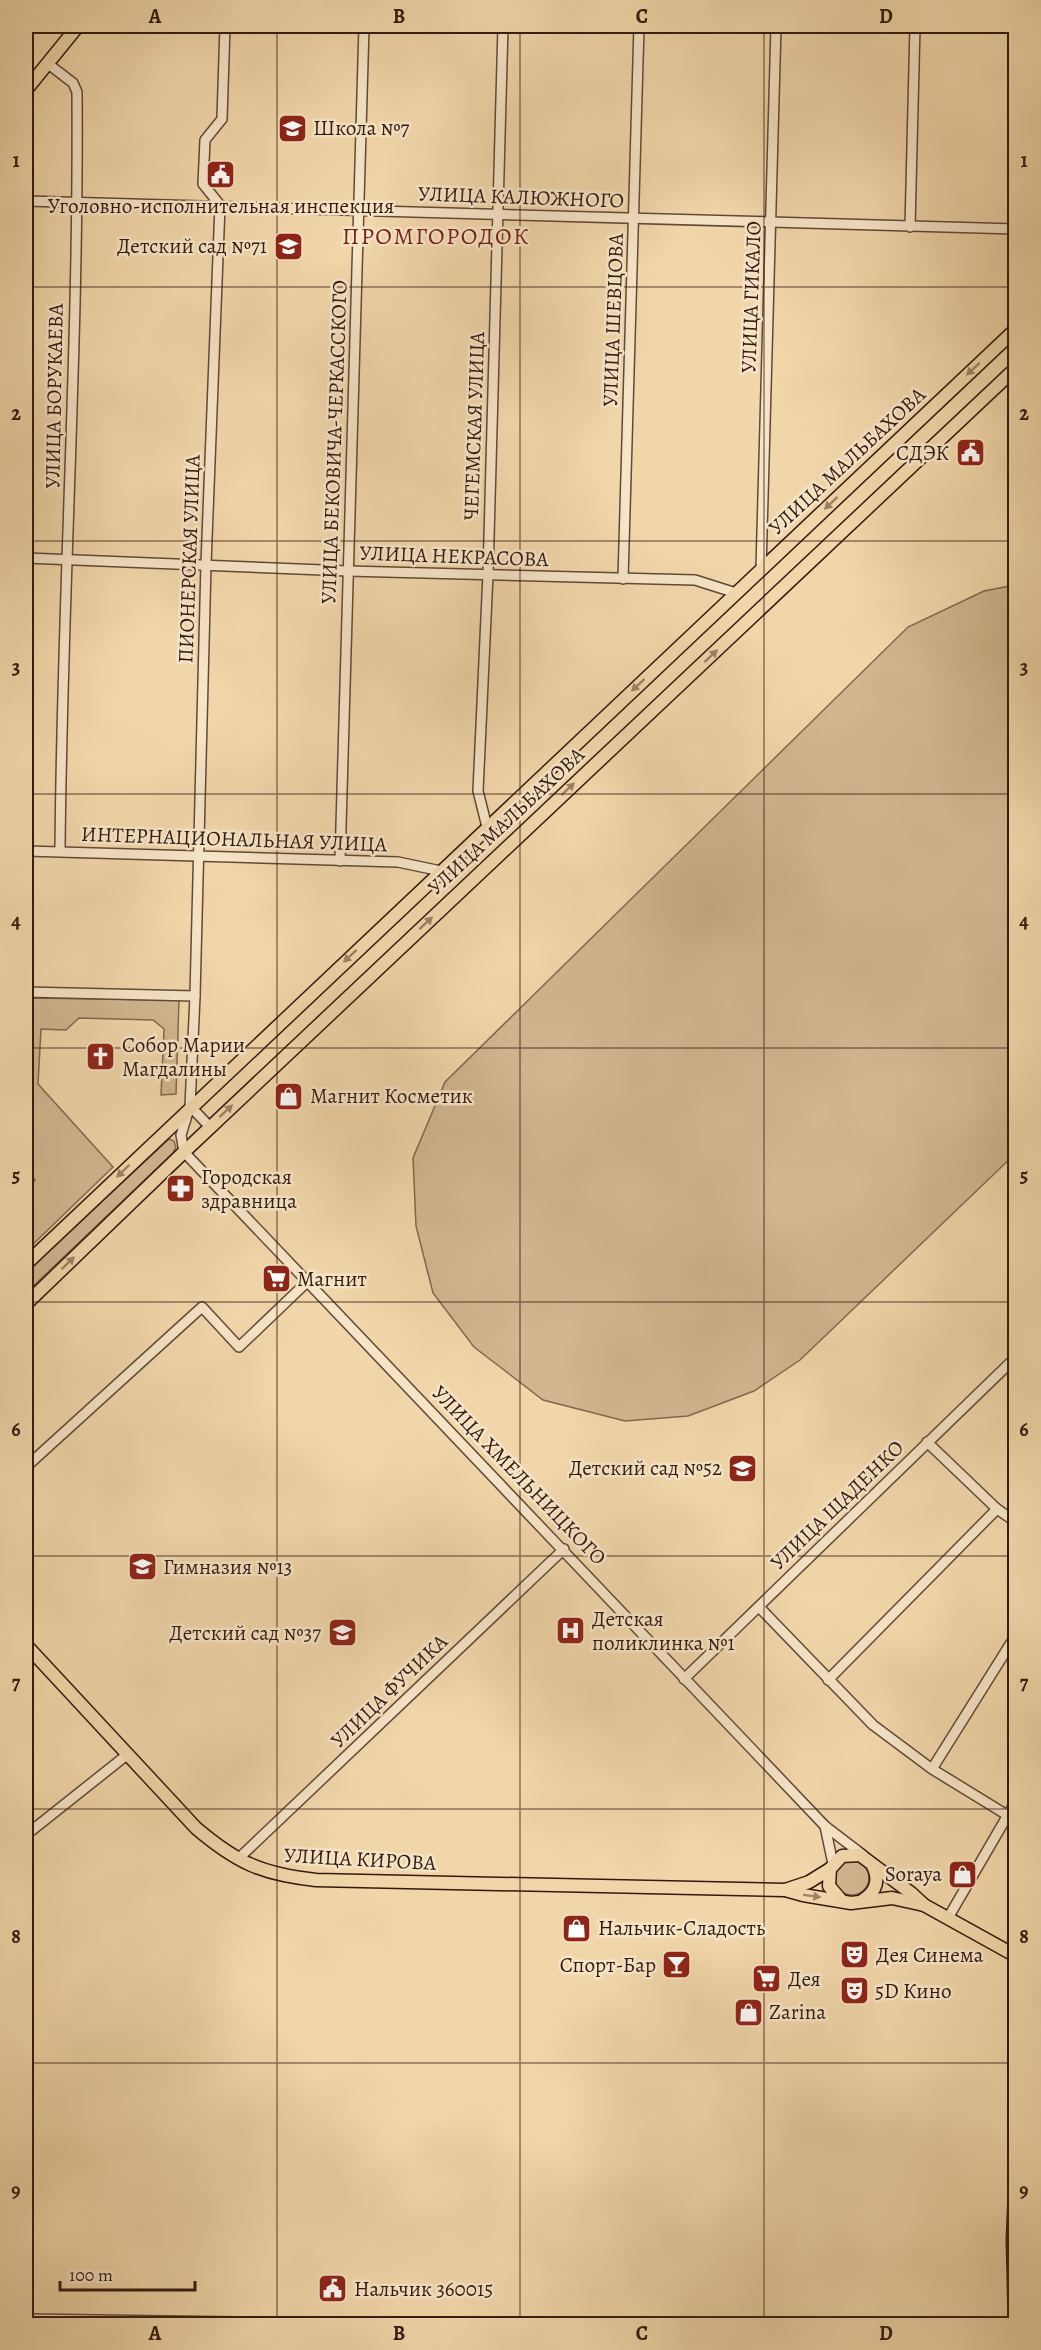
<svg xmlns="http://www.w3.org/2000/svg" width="1041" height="2350" font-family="Alegreya,serif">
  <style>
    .green { fill: #d1b68f; stroke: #826850; stroke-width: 1.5 }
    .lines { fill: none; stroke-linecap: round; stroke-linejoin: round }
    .minor-casing { stroke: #624937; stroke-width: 12 }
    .major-casing { stroke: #331a11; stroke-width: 15 }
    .minor { stroke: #f6e4c7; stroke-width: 9 }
    .major { stroke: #f1d6a9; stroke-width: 12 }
    .oneway { fill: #9c8165 }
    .grid { fill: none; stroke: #331a11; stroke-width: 1.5; stroke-opacity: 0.55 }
    .labels { text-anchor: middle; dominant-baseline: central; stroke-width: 5; stroke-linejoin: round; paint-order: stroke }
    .poi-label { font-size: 21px; fill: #331a11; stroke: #f6e4c7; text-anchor: start }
    .street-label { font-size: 21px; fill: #331a11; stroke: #f6e4c7 }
    .quarter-label { font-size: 24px; letter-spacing: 1.5px; fill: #7a1f14; stroke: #f6e4c7 }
    .neatline { fill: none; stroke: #331a11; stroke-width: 2 }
    .grid-label { font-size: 20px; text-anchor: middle; font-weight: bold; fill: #331a11 }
  </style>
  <rect width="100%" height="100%" fill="#f1d6a9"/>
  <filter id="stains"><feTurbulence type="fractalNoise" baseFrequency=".00333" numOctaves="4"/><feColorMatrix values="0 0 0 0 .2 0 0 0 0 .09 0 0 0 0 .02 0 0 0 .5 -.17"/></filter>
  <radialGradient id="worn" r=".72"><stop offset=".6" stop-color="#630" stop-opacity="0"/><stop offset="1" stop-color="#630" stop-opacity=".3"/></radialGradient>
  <g class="green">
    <path d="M1015,585V1154L800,1360L754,1391L688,1416L625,1421L543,1400L474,1347L433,1293L416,1226L413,1158L445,1082L908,627L984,591Z"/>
    <path d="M26,998L179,1000L176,1094L161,1095L164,1029L153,1020L79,1018L66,1030L41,1029L38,1084L113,1167L26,1251V1189L35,1180L26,1170Z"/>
    <path d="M169,1139L174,1141L176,1147L173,1153L26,1293V1272Z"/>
    <circle cx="852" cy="1878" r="17"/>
  </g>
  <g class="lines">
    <defs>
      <g id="minor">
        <path d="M225,26L222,119L205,140L203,184L220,205L206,564L195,996L190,1106L181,1135L184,1152L825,1826L863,1855"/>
        <path d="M47,63L73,83L77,92C79,345 62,598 60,851"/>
        <path d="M26,201L1016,229"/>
        <path d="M910,227L915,26"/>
        <path d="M26,558L348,571L695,580L736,593"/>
        <path d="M761,569L776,26"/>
        <path d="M623,579L639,26"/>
        <path d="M487,827L478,791L488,574L503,26"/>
        <path d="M26,851L398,862L441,871"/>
        <path d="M340,861L364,26"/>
        <path d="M26,992L195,996"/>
        <path d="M190,1106L210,1127"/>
        <path d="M927,1442L997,1509L1016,1522"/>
        <path d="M26,1467L202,1307L239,1347L307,1282"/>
        <path d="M759,1607L873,1725L932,1769L1007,1815"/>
        <path d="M684,1679L1016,1357"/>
        <path d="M828,1680L997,1509"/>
        <path d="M932,1769L1016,1635"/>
        <path d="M825,1826L833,1864"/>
        <path d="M26,1835L128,1754"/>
        <path d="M238,1859L564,1549"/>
        <path d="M948,1918L1016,1801"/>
        <path d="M26,2319L368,2324"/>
      </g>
      <g id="major">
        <path d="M26,90L78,26"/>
        <path d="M26,1264L1016,329"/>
        <path d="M26,1304L184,1152L1016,368"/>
        <path d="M26,1645L196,1828C237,1863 262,1874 316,1880L785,1890L803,1895L851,1903L892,1898L924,1905"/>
        <path d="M785,1890L809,1882L830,1869"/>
        <path d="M840,1899L829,1886L830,1869L842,1856L860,1855L911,1893L924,1905L1016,1956"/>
        <path d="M863,1900C876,1892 880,1880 873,1866"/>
        <path d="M1015,2324L1013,2239L1016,2169"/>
      </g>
    </defs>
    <use href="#minor" class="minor-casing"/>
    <use href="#major" class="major-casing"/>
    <use href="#minor" class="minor"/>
    <use href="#major" class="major"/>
  </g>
  <defs><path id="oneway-solid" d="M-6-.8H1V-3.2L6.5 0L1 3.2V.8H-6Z" transform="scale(1.5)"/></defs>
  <g class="oneway">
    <use href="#oneway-solid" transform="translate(973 369) rotate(137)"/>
    <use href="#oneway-solid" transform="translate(831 503) rotate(137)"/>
    <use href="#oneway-solid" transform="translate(711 656) rotate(-43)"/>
    <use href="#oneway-solid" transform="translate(638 685) rotate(137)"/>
    <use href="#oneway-solid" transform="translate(568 789) rotate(-43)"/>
    <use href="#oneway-solid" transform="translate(426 923) rotate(-43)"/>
    <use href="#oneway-solid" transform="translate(350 956) rotate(137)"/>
    <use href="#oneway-solid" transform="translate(226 1111) rotate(-43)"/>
    <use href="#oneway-solid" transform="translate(123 1171) rotate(136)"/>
    <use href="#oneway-solid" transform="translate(68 1263) rotate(-44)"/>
    <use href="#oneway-solid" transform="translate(812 1896) rotate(7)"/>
  </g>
  <path class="grid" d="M277,26V2324M520,26V2324M764,26V2324M26,287H1016M26,541H1016M26,794H1016M26,1048H1016M26,1302H1016M26,1556H1016M26,1809H1016M26,2063H1016"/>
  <defs>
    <symbol id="school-square" viewBox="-11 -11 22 22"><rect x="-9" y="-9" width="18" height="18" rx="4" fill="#8f2418" stroke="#f6e4c7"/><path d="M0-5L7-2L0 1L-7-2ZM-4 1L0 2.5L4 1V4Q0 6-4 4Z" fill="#fff"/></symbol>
    <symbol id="civic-square" viewBox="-11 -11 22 22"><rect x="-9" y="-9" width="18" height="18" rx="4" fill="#8f2418" stroke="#f6e4c7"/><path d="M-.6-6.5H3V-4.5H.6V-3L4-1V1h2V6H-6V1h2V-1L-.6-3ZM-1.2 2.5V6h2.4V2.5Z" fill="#fff"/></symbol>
    <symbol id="church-square" viewBox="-11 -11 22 22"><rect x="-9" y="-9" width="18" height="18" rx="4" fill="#8f2418" stroke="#f6e4c7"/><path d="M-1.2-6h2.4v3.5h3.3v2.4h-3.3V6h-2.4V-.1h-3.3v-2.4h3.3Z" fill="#fff"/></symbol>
    <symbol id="shop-square" viewBox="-11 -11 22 22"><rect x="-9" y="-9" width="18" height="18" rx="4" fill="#8f2418" stroke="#f6e4c7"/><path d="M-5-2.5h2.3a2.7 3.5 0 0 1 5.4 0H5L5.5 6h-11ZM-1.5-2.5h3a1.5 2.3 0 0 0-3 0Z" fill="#fff"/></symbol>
    <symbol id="pharmacy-square" viewBox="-11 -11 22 22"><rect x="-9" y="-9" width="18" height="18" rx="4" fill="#8f2418" stroke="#f6e4c7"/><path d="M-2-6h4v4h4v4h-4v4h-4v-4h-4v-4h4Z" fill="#fff"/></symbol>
    <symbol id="supermarket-square" viewBox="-11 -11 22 22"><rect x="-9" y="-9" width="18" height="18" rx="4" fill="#8f2418" stroke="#f6e4c7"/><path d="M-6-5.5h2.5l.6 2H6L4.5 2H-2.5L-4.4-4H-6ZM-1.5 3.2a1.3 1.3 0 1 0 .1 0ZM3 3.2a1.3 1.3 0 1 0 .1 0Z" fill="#fff"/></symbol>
    <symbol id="hospital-square" viewBox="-11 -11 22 22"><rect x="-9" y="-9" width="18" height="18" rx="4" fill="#8f2418" stroke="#f6e4c7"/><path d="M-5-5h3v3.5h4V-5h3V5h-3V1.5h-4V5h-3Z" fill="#fff"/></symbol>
    <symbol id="theatre-square" viewBox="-11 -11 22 22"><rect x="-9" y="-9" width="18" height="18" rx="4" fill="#8f2418" stroke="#f6e4c7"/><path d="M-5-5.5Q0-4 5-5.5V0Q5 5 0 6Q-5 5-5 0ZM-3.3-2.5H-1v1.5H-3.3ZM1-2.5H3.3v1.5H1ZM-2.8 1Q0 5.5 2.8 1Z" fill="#fff"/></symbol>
    <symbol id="bar-square" viewBox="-11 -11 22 22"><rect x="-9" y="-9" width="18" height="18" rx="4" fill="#8f2418" stroke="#f6e4c7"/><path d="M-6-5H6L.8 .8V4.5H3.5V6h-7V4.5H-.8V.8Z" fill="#fff"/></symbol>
  </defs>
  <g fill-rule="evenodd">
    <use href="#school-square" x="276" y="112" width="33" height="33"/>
    <use href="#civic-square" x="204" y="158" width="33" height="33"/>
    <use href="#school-square" x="272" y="230" width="33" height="33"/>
    <use href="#civic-square" x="954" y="436" width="33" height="33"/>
    <use href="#church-square" x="84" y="1040" width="33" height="33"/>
    <use href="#shop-square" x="272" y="1080" width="33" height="33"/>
    <use href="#pharmacy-square" x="164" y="1172" width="33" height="33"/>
    <use href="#supermarket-square" x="260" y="1262" width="33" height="33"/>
    <use href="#school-square" x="726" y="1452" width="33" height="33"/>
    <use href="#school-square" x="126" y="1550" width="33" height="33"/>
    <use href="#hospital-square" x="554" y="1614" width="33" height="33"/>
    <use href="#school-square" x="326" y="1616" width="33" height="33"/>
    <use href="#shop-square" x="946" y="1858" width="33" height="33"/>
    <use href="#shop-square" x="560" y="1912" width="33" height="33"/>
    <use href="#theatre-square" x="838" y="1938" width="33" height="33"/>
    <use href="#bar-square" x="660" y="1948" width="33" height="33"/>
    <use href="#supermarket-square" x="750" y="1962" width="33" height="33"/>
    <use href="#theatre-square" x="838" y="1974" width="33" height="33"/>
    <use href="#shop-square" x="732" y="1996" width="33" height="33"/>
    <use href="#civic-square" x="316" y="2272" width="33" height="33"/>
  </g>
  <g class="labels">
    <g class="poi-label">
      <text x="313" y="128">Школа №7</text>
      <text x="221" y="206" text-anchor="middle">Уголовно-исполнительная инспекция</text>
      <text x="267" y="246" text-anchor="end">Детский сад №71</text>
      <text x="949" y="453" text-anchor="end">СДЭК</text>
      <text x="122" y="1045">Собор Марии<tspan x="122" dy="24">Магдалины</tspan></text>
      <text x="310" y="1096">Магнит Косметик</text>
      <text x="201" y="1177">Городская<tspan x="201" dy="24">здравница</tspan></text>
      <text x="297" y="1279">Магнит</text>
      <text x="722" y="1468" text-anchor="end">Детский сад №52</text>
      <text x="163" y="1567">Гимназия №13</text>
      <text x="592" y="1619">Детская<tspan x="592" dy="24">поликлинка №1</tspan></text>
      <text x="321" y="1633" text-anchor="end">Детский сад №37</text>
      <text x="942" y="1874" text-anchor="end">Soraya</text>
      <text x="598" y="1928">Нальчик-Сладость</text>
      <text x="876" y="1955">Дея Синема</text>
      <text x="656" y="1965" text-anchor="end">Спорт-Бар</text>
      <text x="788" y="1979">Дея</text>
      <text x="875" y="1991">5D Кино</text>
      <text x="769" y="2012">Zarina</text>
      <text x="354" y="2289">Нальчик 360015</text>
    </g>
    <g class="street-label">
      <text transform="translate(521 197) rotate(2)">УЛИЦА КАЛЮЖНОГО</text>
      <text transform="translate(751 297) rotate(-88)">УЛИЦА ГИКАЛО</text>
      <text transform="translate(613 320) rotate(-88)">УЛИЦА ШЕВЦОВА</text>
      <text transform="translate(54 396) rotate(-89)">УЛИЦА БОРУКАЕВА</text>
      <text transform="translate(474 426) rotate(-88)">ЧЕГЕМСКАЯ УЛИЦА</text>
      <text transform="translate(334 442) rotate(-88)">УЛИЦА БЕКОВИЧА-ЧЕРКАССКОГО</text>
      <text transform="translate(847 461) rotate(-43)">УЛИЦА МАЛЬБАХОВА</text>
      <text transform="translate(454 556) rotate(2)">УЛИЦА НЕКРАСОВА</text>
      <text transform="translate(189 559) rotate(-88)">ПИОНЕРСКАЯ УЛИЦА</text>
      <text transform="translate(506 821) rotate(-43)">УЛИЦА МАЛЬБАХОВА</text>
      <text transform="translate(234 839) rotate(2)">ИНТЕРНАЦИОНАЛЬНАЯ УЛИЦА</text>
      <text transform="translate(519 1475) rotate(46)">УЛИЦА ХМЕЛЬНИЦКОГО</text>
      <text transform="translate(837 1505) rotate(-44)">УЛИЦА ЩАДЕНКО</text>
      <text transform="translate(389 1691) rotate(-44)">УЛИЦА ФУЧИКА</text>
      <text transform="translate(360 1859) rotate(3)">УЛИЦА КИРОВА</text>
    </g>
    <g class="quarter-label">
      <text x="436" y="236">ПРОМГОРОДОК</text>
    </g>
  </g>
  <rect width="1041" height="2350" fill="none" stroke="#f1d6a9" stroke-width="66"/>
  <path d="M60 2281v9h135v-9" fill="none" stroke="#331a11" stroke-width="3"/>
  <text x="69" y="2281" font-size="18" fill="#331a11" stroke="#f6e4c7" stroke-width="4.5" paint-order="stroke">100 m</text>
  <rect x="33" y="33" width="975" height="2284" class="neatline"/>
  <g class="grid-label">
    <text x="155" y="23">A</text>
    <text x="399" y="23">B</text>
    <text x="642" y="23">C</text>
    <text x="886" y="23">D</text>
    <text x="16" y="167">1</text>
    <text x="1024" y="167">1</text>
    <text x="16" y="420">2</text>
    <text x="1024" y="420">2</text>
    <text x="16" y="674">3</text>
    <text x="1024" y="674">3</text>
    <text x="16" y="928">4</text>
    <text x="1024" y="928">4</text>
    <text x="16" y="1182">5</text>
    <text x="1024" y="1182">5</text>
    <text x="16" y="1436">6</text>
    <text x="1024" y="1436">6</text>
    <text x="16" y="1689">7</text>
    <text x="1024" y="1689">7</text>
    <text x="16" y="1943">8</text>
    <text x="1024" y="1943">8</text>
    <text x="16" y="2197">9</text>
    <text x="1024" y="2197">9</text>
    <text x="155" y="2340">A</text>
    <text x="399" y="2340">B</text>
    <text x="642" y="2340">C</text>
    <text x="886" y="2340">D</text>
  </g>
  <rect width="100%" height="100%" filter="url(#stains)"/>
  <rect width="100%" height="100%" fill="url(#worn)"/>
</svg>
